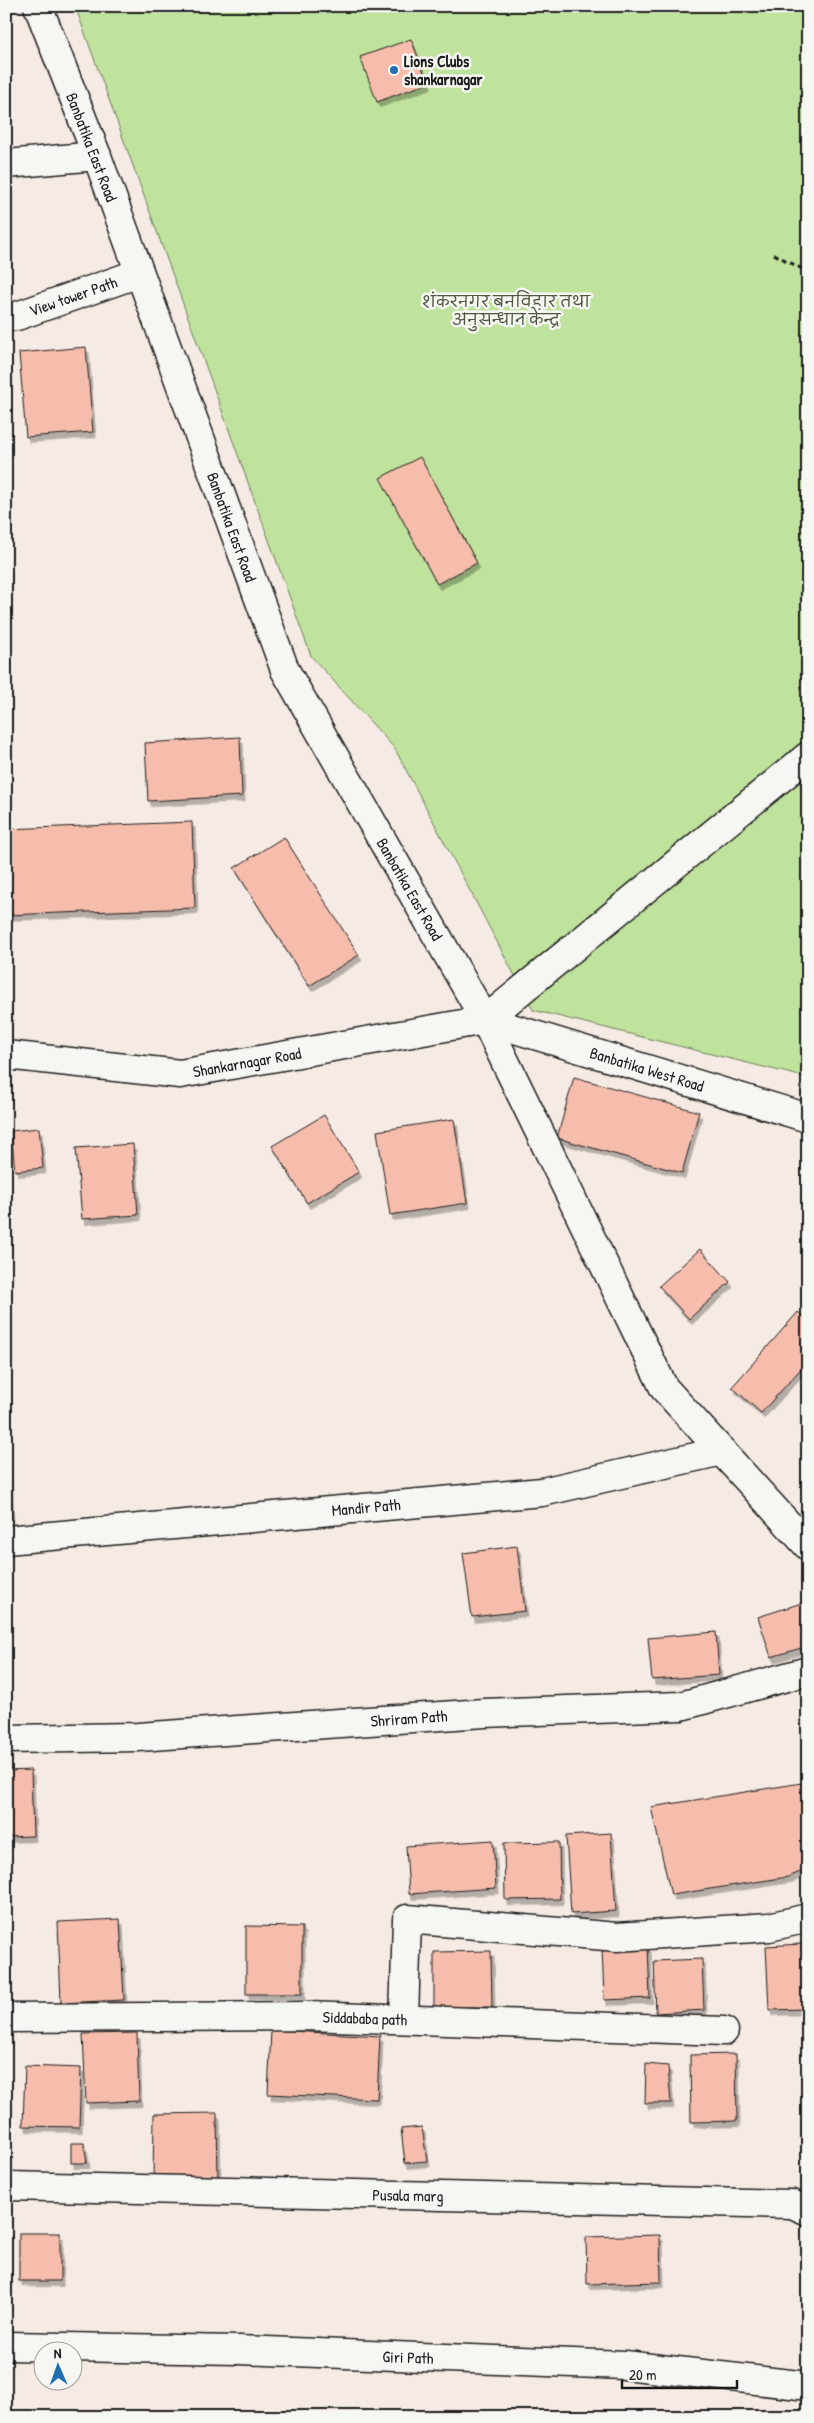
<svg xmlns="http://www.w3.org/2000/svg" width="814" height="2423" font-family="'Patrick Hand','Playpen Sans Deva',sans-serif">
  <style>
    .green { fill: #bfe29c; stroke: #6e7f5c }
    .building { fill: #f6bdac; stroke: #1c1c1c; filter: url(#shadow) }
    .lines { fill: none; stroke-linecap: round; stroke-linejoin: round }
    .minor-casing { stroke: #1c1c1c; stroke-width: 31 }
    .path { stroke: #1c1c1c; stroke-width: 3; stroke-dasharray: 5 4; stroke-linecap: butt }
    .minor { stroke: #f6f6f2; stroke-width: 28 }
    .poi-dot { fill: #1f6fb2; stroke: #f6f6f2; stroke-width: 2 }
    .labels { text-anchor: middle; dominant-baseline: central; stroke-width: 5; stroke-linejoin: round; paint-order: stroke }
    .poi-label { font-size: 16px; font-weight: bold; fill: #1c1c1c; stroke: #f6f6f2; text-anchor: start }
    .street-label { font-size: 16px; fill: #1c1c1c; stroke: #f6f6f2 }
    .park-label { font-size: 16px; fill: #4d5742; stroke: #f6f6f2 }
  </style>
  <defs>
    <filter id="shadow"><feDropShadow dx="3" dy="5.5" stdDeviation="0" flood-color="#0004"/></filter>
  </defs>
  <rect width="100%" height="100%" fill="#f6ebe4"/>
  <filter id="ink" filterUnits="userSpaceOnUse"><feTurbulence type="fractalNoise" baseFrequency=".02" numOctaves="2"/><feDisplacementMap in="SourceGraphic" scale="10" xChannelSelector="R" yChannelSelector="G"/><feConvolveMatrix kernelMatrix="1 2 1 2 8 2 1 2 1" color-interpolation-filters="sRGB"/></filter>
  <g filter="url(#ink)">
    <path class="green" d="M75,6H808V1078L533,1010L395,749L311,656Z"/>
    <g class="building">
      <path d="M411,39L428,83L377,102L360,57Z"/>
      <path d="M86,347L93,432L26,437L19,353Z"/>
      <path d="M420,457L477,563L437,584L380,478Z"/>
      <path d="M240,737L242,796L148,801L145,743Z"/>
      <path d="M192,822L195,908L6,915V829Z"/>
      <path d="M284,837L359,955L309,986L234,868Z"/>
      <path d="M574,1077L699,1112L682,1173L557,1138Z"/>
      <path d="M324,1115L359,1172L307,1203L272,1146Z"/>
      <path d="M454,1119L467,1203L390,1215L377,1131Z"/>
      <path d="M39,1128L43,1168L15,1171L11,1131Z"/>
      <path d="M133,1144L138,1215L82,1219L76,1148Z"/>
      <path d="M700,1249L730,1282L689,1319L659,1286Z"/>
      <path d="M798,1312L808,1321V1361L761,1413L732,1387Z"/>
      <path d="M6,1436L11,1513H6Z"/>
      <path d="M517,1546L525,1611L472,1617L463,1553Z"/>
      <path d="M808,1601V1646L771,1657L758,1617Z"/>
      <path d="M716,1632L719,1675L652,1680L648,1638Z"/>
      <path d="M31,1770L33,1836L6,1837V1771Z"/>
      <path d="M808,1782V1869L788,1877L671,1895L651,1807Z"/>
      <path d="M611,1833L616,1911L571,1914L566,1836Z"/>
      <path d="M493,1840L496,1888L409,1894L406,1846Z"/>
      <path d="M559,1842L560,1899L505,1900L504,1843Z"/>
      <path d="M120,1919L124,2000L61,2003L58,1922Z"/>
      <path d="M246,1926L302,1927V1994H246Z"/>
      <path d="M802,1944L806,2009L769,2010L766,1946Z"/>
      <path d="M648,1946L650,1998L604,2000L602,1947Z"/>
      <path d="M491,1951L492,2007H434V1952Z"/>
      <path d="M702,1959L704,2010L656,2013L654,1961Z"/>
      <path d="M271,2030L380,2036L377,2099L268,2094Z"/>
      <path d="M137,2033L139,2101L86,2103L83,2034Z"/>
      <path d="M736,2054L737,2121L691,2122L690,2055Z"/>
      <path d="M646,2064L668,2066L671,2103H645Z"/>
      <path d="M25,2066L81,2068L79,2127L23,2126Z"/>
      <path d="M217,2113L218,2183H153L154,2114Z"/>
      <path d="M422,2127L427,2161L405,2163L401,2129Z"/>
      <path d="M71,2143H84L87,2163H71Z"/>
      <rect x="19" y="2233" width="41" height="48"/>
      <path d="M660,2235L661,2282L587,2284L586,2237Z"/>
    </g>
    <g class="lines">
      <defs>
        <g id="minor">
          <path d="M38,6L97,156L285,670L485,1020L664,1388L808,1546"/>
          <path d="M6,164L97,156"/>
          <path d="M6,316H17L139,273"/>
          <path d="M485,1020L808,756"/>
          <path d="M6,1055L180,1074L485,1020L808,1118"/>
          <path d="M6,1540L542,1492L722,1451"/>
          <path d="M6,1739L138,1737L484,1713L681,1706L808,1671"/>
          <path d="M6,2018L307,2016L724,2031"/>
          <path d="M404,2019L407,1919L617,1937L769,1927L808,1918"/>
          <path d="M6,2186L792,2204L808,2211"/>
          <path d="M6,2346L239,2350L625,2365L808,2386"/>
        </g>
      </defs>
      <use href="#minor" class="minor-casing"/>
      <path class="path" d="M774,254L808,272"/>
      <use href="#minor" class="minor"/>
    </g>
  </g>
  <circle class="poi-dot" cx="394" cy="70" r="5"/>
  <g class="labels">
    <g class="poi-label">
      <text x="404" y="61">Lions Clubs<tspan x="404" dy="18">shankarnagar</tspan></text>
    </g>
    <g class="street-label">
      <text transform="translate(92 147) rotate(69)">Banbatika East Road</text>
      <text transform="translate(73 296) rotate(-19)">View tower Path</text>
      <text transform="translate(232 527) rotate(70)">Banbatika East Road</text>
      <text transform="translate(410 889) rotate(60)">Banbatika East Road</text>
      <text transform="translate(247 1062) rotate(-10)">Shankarnagar Road</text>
      <text transform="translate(647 1069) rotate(17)">Banbatika West Road</text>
      <text transform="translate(366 1507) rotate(-5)">Mandir Path</text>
      <text transform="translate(409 1718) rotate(-4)">Shriram Path</text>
      <text transform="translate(365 2018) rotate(2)">Siddababa path</text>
      <text transform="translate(408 2195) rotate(1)">Pusala marg</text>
      <text transform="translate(408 2357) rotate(2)">Giri Path</text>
    </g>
    <g class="park-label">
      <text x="506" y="301">शंकरनगर बनविहार तथा<tspan x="506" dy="18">अनुसन्धान केन्द्र</tspan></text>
    </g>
  </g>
  <rect width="814" height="2423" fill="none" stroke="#f6f6f2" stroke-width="25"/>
  <rect x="12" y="12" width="789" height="2398" fill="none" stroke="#1c1c1c" stroke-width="2" filter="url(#ink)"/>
  <g transform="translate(58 2366) rotate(358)"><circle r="24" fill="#f6f6f2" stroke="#9f9f9c"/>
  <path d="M0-4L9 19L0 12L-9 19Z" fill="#1f6fb2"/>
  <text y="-8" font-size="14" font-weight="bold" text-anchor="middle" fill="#1c1c1c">N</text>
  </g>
  <path d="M622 2380v8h115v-8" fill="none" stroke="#1c1c1c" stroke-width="2.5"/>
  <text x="629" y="2380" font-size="15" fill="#1c1c1c" stroke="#f6f6f2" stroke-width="4" paint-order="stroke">20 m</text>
</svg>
